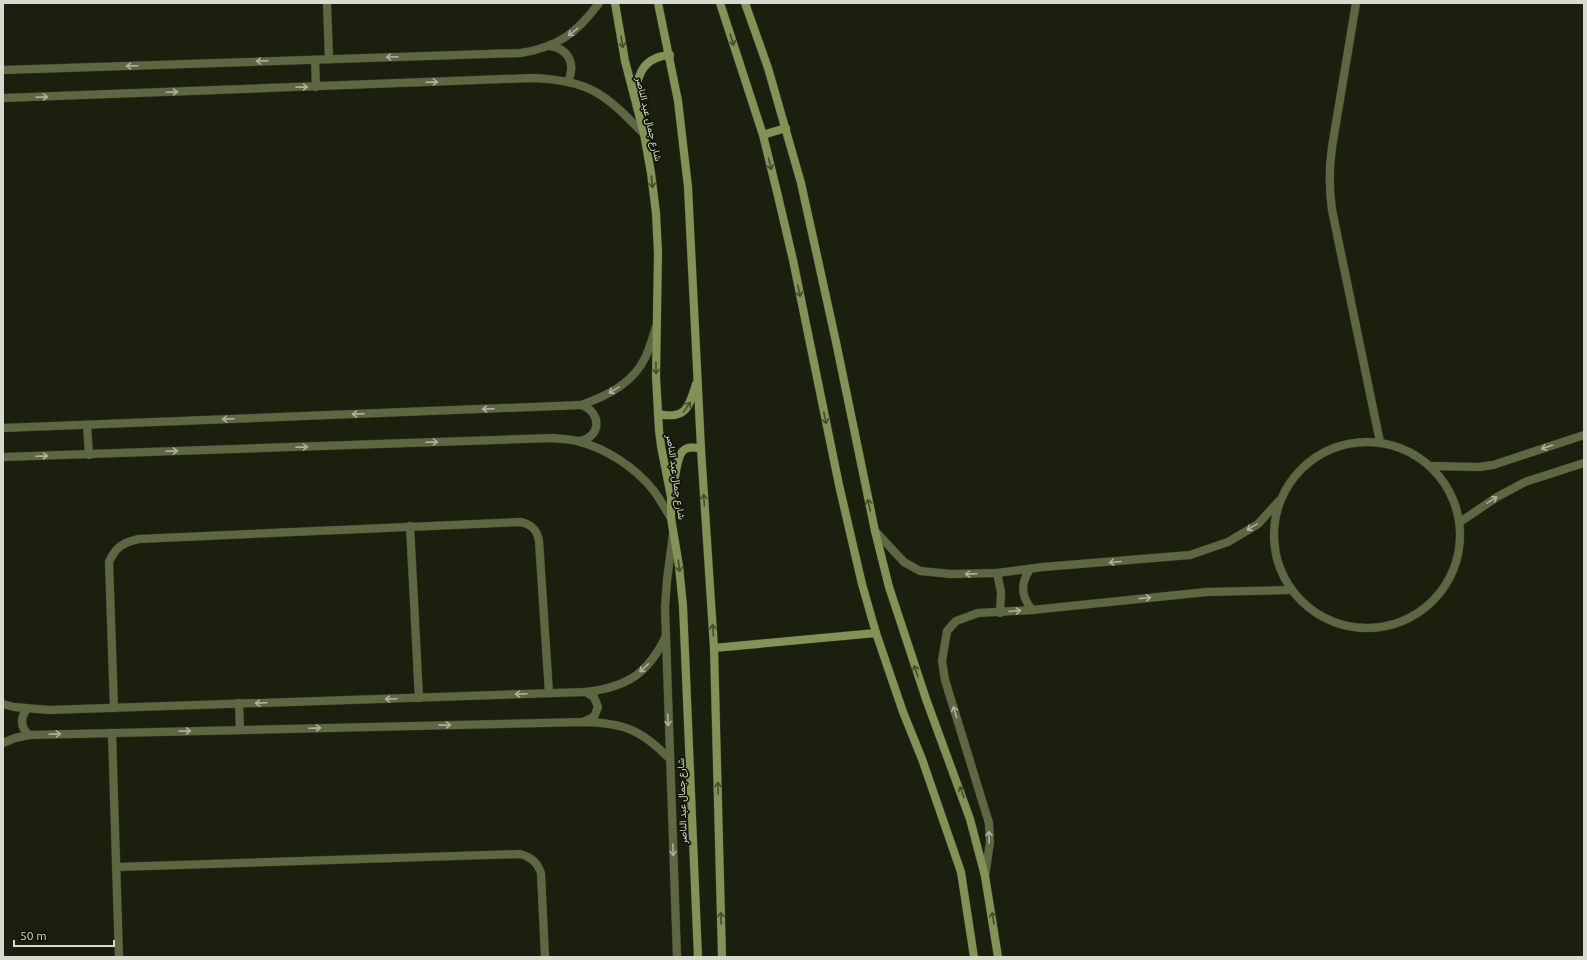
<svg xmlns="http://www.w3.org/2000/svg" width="1587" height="960" font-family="Ubuntu,Vazirmatn,sans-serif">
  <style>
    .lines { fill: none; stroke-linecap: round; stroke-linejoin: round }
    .minor-casing { stroke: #343929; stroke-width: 9 }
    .tertiary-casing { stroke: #343929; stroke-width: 9 }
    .secondary-casing { stroke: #343929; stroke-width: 9 }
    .minor { stroke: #5d6842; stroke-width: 8 }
    .tertiary { stroke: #5d6842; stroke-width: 8 }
    .secondary { stroke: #819356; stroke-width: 8 }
    .oneway { stroke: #acb29e }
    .oneway2 { stroke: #434e2a }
    .labels { text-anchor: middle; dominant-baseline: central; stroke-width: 3.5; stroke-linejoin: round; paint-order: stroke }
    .street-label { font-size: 10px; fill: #d6dacf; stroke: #111606 }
  </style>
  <rect width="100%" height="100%" fill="#1a1f0e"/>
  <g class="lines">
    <defs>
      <g id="minor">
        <path d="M327,3L329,59"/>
        <path d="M1356,3L1332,147C1329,168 1329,189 1332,210L1380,442"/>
        <path d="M550,46C569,49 576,64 568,81"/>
        <path d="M315,60L316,87"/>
        <path d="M3,70L521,53C558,47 577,33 599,3"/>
        <path d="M3,98L532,78C590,80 605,94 644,134"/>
        <path d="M87,425L89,455"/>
        <path d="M3,428L581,405C607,396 634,383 646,356C650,347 653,336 656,327"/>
        <path d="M578,441C601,439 603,412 581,405"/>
        <circle cx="1367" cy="535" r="93"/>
        <path d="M3,457L552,438C560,439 569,439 577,441C606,448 636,468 654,491C660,499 665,509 671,518"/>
        <path d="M1431,466L1479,467L1493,465L1584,435"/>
        <path d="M1460,522L1497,497L1525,482L1584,463"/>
        <path d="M410,526L419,698"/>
        <path d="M875,531L904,562L920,571L951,574L997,573L1043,567L1190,555L1228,542L1258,524L1279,501"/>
        <path d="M1030,569C1020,584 1021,596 1032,610"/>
        <path d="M997,573L1001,592L1000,613"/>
        <path d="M239,703L240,730"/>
        <path d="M3,704L14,707L49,710L586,692C627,687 648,674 666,636"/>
        <path d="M114,708L109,562C115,548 123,542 139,539L520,522C531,524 537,529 539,541L549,693"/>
        <path d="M27,709C20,718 20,727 29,735"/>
        <path d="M585,721L594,717L598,707L594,697L586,692"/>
        <path d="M112,733L119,957"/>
        <path d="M3,743L15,738L29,735L585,722C624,723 641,730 669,758"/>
        <path d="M116,867L520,854C531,857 537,862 541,873L545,957"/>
        <path d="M985,876L990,842L989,823L945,680L942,661L947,631L956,621L978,613L1032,610L1206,592L1291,590"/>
      </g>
      <path id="tertiary" d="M673,534L667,580L665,608L677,957"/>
      <g id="secondary">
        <path d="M615,3L625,61L644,134L651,173L656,213L658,253L656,377L659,430L661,446L671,497V518L679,566L683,606L698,957"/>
        <path d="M658,3L678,101L688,187L701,449L714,648L722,957"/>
        <path d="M720,3L763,135L777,192L793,260L839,485L862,584L876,633L903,712L922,759L961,872L974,957"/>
        <path d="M745,3L768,68L801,183L836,342L875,531L889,587L926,699L970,819L985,876L998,957"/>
        <path d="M634,94C639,72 644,57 670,55"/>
        <path d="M763,135L786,128"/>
        <path d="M658,414C686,420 689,407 696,384"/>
        <path d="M672,493C673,486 675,478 676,471C679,455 681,443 701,449"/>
        <path d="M714,648L876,633"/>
      </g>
    </defs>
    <use href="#minor" class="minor-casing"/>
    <use href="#tertiary" class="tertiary-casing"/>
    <use href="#secondary" class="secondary-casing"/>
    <use href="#minor" class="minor"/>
    <use href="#tertiary" class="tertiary"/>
    <use href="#secondary" class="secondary"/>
  </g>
  <defs><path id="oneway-shaft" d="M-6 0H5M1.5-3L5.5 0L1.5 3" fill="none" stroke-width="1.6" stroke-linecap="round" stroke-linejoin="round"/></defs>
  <g class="oneway">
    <use href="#oneway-shaft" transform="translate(573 32) rotate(142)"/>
    <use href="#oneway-shaft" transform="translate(392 57) rotate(178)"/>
    <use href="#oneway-shaft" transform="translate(262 61) rotate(178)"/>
    <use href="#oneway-shaft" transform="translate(132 66) rotate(178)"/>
    <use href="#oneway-shaft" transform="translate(432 82) rotate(-2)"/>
    <use href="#oneway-shaft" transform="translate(302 87) rotate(-2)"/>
    <use href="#oneway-shaft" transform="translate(172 92) rotate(-2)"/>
    <use href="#oneway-shaft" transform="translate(42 97) rotate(-2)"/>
    <use href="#oneway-shaft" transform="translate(614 390) rotate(148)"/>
    <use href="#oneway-shaft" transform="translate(488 409) rotate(178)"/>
    <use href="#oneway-shaft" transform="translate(358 414) rotate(178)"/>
    <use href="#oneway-shaft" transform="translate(228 419) rotate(178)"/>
    <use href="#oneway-shaft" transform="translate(432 442) rotate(-2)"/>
    <use href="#oneway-shaft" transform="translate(302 447) rotate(-2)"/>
    <use href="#oneway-shaft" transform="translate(1547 447) rotate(161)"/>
    <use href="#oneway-shaft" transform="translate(172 451) rotate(-2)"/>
    <use href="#oneway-shaft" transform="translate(42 456) rotate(-2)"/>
    <use href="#oneway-shaft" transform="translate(1492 500) rotate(-31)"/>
    <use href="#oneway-shaft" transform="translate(1252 527) rotate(149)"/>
    <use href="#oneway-shaft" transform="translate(1115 562) rotate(175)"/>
    <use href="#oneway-shaft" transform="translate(971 574) rotate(178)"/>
    <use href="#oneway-shaft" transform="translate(1145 598) rotate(-6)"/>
    <use href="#oneway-shaft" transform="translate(1015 611) rotate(-5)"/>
    <use href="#oneway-shaft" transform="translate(644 668) rotate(137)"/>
    <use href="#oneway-shaft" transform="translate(521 694) rotate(178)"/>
    <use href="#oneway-shaft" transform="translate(391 699) rotate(178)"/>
    <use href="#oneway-shaft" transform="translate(261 703) rotate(178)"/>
    <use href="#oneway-shaft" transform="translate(955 712) rotate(-107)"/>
    <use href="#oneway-shaft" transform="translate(668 720) rotate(88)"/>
    <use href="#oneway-shaft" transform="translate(445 725) rotate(-1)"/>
    <use href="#oneway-shaft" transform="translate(315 728) rotate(-2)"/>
    <use href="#oneway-shaft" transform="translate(185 731) rotate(-1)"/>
    <use href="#oneway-shaft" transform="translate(55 734) rotate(-2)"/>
    <use href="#oneway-shaft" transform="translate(989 837) rotate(-91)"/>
    <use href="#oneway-shaft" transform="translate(673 850) rotate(88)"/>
  </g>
  <g class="oneway2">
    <use href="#oneway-shaft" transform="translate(732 40) rotate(72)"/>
    <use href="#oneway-shaft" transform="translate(622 42) rotate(81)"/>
    <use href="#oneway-shaft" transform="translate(770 164) rotate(76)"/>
    <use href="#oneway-shaft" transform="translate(652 182) rotate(83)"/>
    <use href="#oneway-shaft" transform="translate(799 291) rotate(78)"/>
    <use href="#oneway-shaft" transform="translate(656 368) rotate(90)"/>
    <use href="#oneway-shaft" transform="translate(687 407) rotate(-55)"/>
    <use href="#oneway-shaft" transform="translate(825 418) rotate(78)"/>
    <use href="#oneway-shaft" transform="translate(704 500) rotate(-94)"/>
    <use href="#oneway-shaft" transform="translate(869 505) rotate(-102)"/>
    <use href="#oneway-shaft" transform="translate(679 566) rotate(83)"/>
    <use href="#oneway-shaft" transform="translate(713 630) rotate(-94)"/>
    <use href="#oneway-shaft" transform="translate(916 671) rotate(-109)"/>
    <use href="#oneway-shaft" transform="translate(718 788) rotate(-91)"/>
    <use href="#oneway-shaft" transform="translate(962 792) rotate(-110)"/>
    <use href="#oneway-shaft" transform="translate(721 918) rotate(-91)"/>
    <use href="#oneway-shaft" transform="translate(993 918) rotate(-99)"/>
  </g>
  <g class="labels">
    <g class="street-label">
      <text transform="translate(649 119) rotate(77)">شارع جمال عبد الناصر</text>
      <text transform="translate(676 477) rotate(82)">شارع جمال عبد الناصر</text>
      <text transform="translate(682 801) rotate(-92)">شارع جمال عبد الناصر</text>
    </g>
  </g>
  <rect width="1587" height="960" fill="none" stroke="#d6dacf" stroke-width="8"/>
  <path d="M14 940v6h100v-6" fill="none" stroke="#d6dacf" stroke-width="2"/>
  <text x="20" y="940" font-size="12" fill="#d6dacf" stroke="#111606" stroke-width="3" paint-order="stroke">50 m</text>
</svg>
